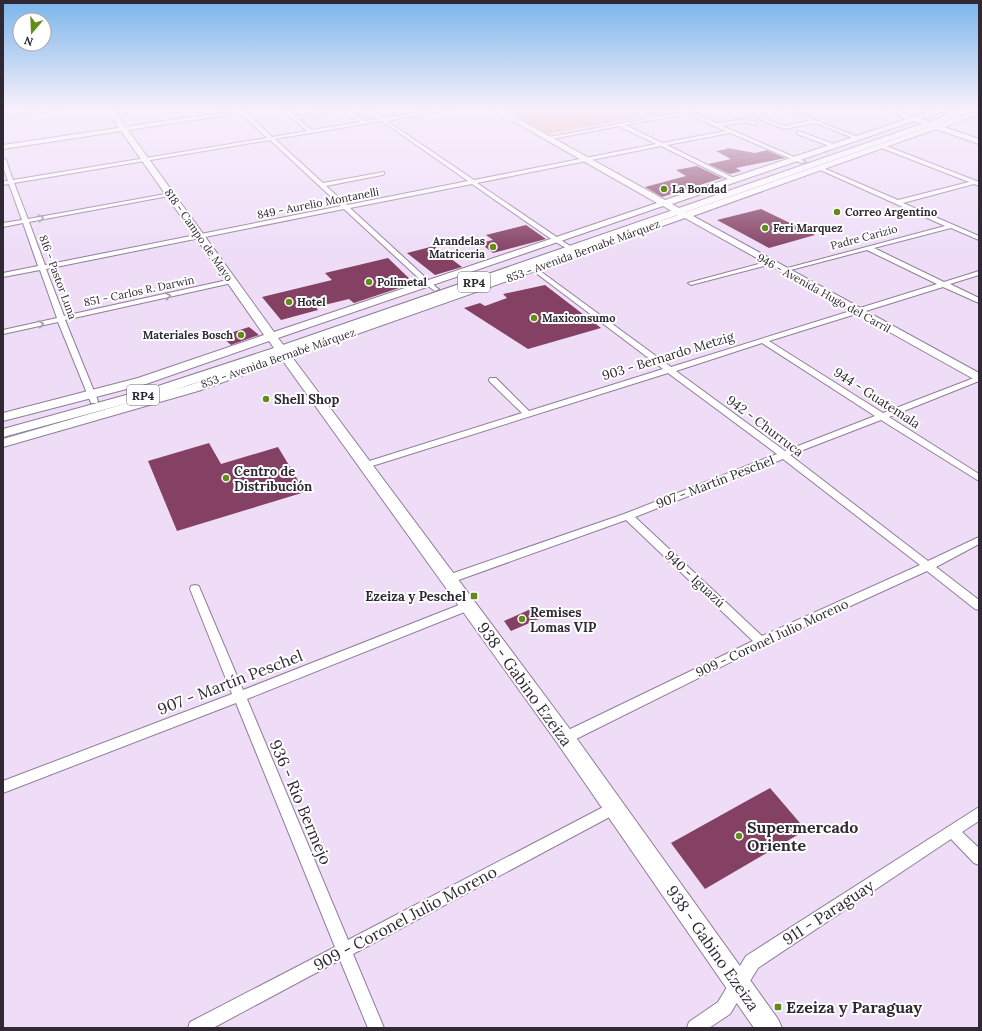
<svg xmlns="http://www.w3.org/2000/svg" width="982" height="1031" font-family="Lora,serif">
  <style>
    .green { fill: #e7a7a1 }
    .building { fill: #844163 }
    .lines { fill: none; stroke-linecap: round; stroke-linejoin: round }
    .street-casing { stroke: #8f7e97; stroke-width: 2 }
    .secondary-casing { stroke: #8f7e97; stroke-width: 2 }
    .primary-casing { stroke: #8f7e97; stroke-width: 2 }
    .street { fill: #fff; fill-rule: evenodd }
    .secondary { fill: #fff; fill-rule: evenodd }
    .primary { fill: #fff; fill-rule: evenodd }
    .oneway { stroke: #a29fa3 }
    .poi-dot { fill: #628b1a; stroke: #fff; stroke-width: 1.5 }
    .labels { text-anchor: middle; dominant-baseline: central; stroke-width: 4; stroke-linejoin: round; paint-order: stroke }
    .far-poi-label { font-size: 11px; font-weight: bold; fill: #302933; stroke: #fff; text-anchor: start }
    .far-street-label { font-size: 11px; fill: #302933; stroke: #fff }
    .shield { fill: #fff; stroke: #6e6970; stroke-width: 1 }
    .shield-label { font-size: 12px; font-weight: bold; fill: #302933 }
    .street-label { font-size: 13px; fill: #302933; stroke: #fff }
    .poi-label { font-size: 13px; font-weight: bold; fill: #302933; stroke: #fff; text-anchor: start }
    .near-street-label { font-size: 16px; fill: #302933; stroke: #fff }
    .near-poi-label { font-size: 16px; font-weight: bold; fill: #302933; stroke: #fff; text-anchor: start }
  </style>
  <rect width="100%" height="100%" fill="#efddf8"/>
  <path class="green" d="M503,108H673L677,110L548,134Z"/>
  <g class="building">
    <path d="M727,148L755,153L767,150L785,158L736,168L741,171L730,174L708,164L731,159L716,151L727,149Z"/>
    <path d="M697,166L722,178L662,197L645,187L686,176L676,170Z"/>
    <path d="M761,209L815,235L769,248L717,220Z"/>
    <path d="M526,225L546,239L493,253L480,243L493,240L486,235Z"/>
    <path d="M434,246L462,267L435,275L407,253Z"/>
    <path d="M388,258L414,283L354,303L349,299L316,307L318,310L281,320L262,297L332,280L325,273Z"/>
    <path d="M545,285L601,328L528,349L464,308L480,303L485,306L507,298L503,294Z"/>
    <path d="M249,327L259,335L231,345L221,336Z"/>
    <path d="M209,443L221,464L278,447L305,492L177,531L148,461Z"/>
    <path d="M533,608L541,618L511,631L504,621Z"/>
    <path d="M770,788L806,830L705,889L671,843Z"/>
  </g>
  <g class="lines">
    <defs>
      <g id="street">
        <path d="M55,108H69L3,118V116Z"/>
        <path d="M236,108L244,110L272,137L307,131L280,108H285L295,116L326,111L322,108H328L332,111L330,113L298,119L312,130L360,122L344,111L346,109L365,121L379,119L364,108H369L384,118L444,108H456L387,121L474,180L656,144L619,126L547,140L544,138L682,112L680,110L682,109L717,123L745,119L757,123L755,125L745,122L722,126L806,162L801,163L730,133L667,145L736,179L737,180L734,182L661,146L477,183L573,248V250L571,251L554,241L472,184L350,208L437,288L439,289L435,291L425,284L344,209L46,269L64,316L232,279L235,281L232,283L65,320L98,401L97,403H91L58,322L3,334V330L57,318L40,270L3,277V273L38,266L23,223L3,227V223L22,220L9,184L3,185V181H8L3,167V158L6,160L13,180L267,138L240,113L3,149V145L238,110ZM687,114L726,131L662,143L625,125ZM382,121L468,181L347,205L326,186L382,175L384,174V172L323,183L275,139ZM270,140L341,206L45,265L29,222L174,195L171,193L28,219L14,183Z"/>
        <path d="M777,108H784L861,138L856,139L815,123L784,129L756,118L760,117L784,126L810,121Z"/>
        <path d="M799,131L836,145L837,146L832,147L797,134V132Z"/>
        <path d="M881,144L979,182V186L974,184L903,203L979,236V240L951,228L874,248L944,282L979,271V275L950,284L979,298V303L943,287L769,341L883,413L979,376V381L889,417L979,474V481L881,420L790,455L928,561L979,537V544L936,567L979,600V610L975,609L927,571L765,645L570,742L565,743L560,742L559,738L560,734L753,641L626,520L453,582H445L444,579L445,576L624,514L777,454L668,373L369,467H363L361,465L363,463L522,413L490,382L489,380L490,378H496L529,411L663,369L532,270V268H536L671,367L937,284L867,250L783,272L780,270L945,226L816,168L821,167L898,200L969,182L879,147V145ZM762,343L875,416L785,451L676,371ZM783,459L920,565L762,636L635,517Z"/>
        <path d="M770,261L772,262V264L691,285L688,283Z"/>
        <path d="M195,585L199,586L200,589L243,690L464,603L468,602L472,603L474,606L472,609L247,699L348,940L609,804L614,802L619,804L621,808L619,812L353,954L384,1028H368L340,960L213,1028H188L190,1022L335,947L236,703L3,793V781L232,694L190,589L191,586Z"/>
        <path d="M979,807V821L962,832L979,848V865L974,863L951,839L758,968L730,1014L709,1028H687L689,1022L718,1002L746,956Z"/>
      </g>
      <path id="secondary" d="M105,108H112L274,332L657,203L490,108H499L665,200L907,119L880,108H890L914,117L939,108H950L921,119L937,124L979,110V114L944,127L979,139V144L936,129L693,216L979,373V382L685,218L292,357L572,732L778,1019L782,1028H754L558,744L283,361L198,391L3,447V439L190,385L278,354L269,341L146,384L3,421V413L138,378L264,335ZM914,121L929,127L686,212L672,204ZM663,206L678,215L288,351L278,338Z"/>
      <path id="primary" d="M968,108L979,109L285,353L165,393L3,437V429L155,387L277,347Z"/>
    </defs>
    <use href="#street" class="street-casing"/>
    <use href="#secondary" class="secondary-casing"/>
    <use href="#primary" class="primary-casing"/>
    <use href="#street" class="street"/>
    <use href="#secondary" class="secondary"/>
    <use href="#primary" class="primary"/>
  </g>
  <defs><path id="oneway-chevron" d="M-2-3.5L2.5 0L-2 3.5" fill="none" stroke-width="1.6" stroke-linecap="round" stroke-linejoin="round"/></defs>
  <g class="oneway">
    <use href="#oneway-chevron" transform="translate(41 218) rotate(-10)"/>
    <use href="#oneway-chevron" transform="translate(168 296) rotate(-12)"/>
    <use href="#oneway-chevron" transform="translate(41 324) rotate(-13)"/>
  </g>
  <linearGradient id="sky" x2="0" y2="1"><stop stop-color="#7ab5ea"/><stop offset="0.43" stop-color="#f8f0fc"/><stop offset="1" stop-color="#f8f0fc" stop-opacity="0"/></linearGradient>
  <rect width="982" height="253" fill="url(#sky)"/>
  <g class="poi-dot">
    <circle cx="664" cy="189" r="4"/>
    <circle cx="837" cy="212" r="4"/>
    <circle cx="765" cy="228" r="4"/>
    <circle cx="493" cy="247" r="4"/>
    <circle cx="369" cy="282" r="4"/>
    <circle cx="289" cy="302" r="4"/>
    <circle cx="534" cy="318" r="4"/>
    <circle cx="241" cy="335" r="4"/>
    <circle cx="266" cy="399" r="4"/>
    <circle cx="226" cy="478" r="4"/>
    <rect x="470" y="592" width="8" height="8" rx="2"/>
    <circle cx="522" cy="619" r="4"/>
    <circle cx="739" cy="836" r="4"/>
    <rect x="774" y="1003" width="8" height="8" rx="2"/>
  </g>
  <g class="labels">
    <g class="far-poi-label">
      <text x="672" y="189">La Bondad</text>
      <text x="845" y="212">Correo Argentino</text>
      <text x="773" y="228">Feri Marquez</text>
      <text x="485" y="241" text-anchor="end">Arandelas<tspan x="485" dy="13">Matriceria</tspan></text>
      <text x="377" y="282">Polimetal</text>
      <text x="297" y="302">Hotel</text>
      <text x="542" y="318">Maxiconsumo</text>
      <text x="233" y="335" text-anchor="end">Materiales Bosch</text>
    </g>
    <g class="far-street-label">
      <text transform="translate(318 203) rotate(-11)">849 - Aurelio Montanelli</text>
      <text transform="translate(199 235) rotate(55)">818 - Campo de Mayo</text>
      <text transform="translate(864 237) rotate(-15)">Padre Carizio</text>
      <text transform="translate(583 251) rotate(-20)">853 - Avenida Bernabé Márquez</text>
      <text transform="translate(58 277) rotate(70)">816 - Pastor Luna</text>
      <text transform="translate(139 291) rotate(-12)">851 - Carlos R. Darwin</text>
      <text transform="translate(824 293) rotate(29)">946 - Avenida Hugo del Carril</text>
      <text transform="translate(278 358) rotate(-19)">853 - Avenida Bernabé Márquez</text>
    </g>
    <g class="shield">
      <rect x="458" y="272" width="32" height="20" rx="3"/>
      <rect x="127" y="385" width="32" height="20" rx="3"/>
    </g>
    <g class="shield-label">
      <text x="474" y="282">RP4</text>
      <text x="143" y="395">RP4</text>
    </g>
    <g class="street-label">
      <text transform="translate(668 356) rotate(-17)">903 - Bernardo Metzig</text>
      <text transform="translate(877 398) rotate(33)">944 - Guatemala</text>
      <text transform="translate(765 426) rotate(37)">942 - Churruca</text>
      <text transform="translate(715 482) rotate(-21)">907 - Martín Peschel</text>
      <text transform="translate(695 579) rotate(43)">940 - Iguazú</text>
      <text transform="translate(772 638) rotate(-25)">909 - Coronel Julio Moreno</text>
    </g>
    <g class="poi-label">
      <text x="274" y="399">Shell Shop</text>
      <text x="234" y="471">Centro de<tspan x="234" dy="15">Distribución</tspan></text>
      <text x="466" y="596" text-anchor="end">Ezeiza y Peschel</text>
      <text x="530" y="612">Remises<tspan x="530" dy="15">Lomas VIP</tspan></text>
    </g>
    <g class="near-street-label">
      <text transform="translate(230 682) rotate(-21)">907 - Martín Peschel</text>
      <text transform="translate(525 684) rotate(54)">938 - Gabino Ezeiza</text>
      <text transform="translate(301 802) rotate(67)">936 - Río Bermejo</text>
      <text transform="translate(828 912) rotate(-33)">911 - Paraguay</text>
      <text transform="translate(405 918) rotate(-28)">909 - Coronel Julio Moreno</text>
      <text transform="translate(713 948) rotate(55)">938 - Gabino Ezeiza</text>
    </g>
    <g class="near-poi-label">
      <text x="747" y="827">Supermercado<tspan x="747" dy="18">Oriente</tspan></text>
      <text x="786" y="1007">Ezeiza y Paraguay</text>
    </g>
  </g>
  <rect width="982" height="1031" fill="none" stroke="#302933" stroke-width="8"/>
  <g transform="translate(32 32) rotate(199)"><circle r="19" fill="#ffffff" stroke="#aca9ad"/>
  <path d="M0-3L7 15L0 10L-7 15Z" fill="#628b1a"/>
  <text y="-6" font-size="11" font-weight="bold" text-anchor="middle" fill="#302933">N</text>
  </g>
</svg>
